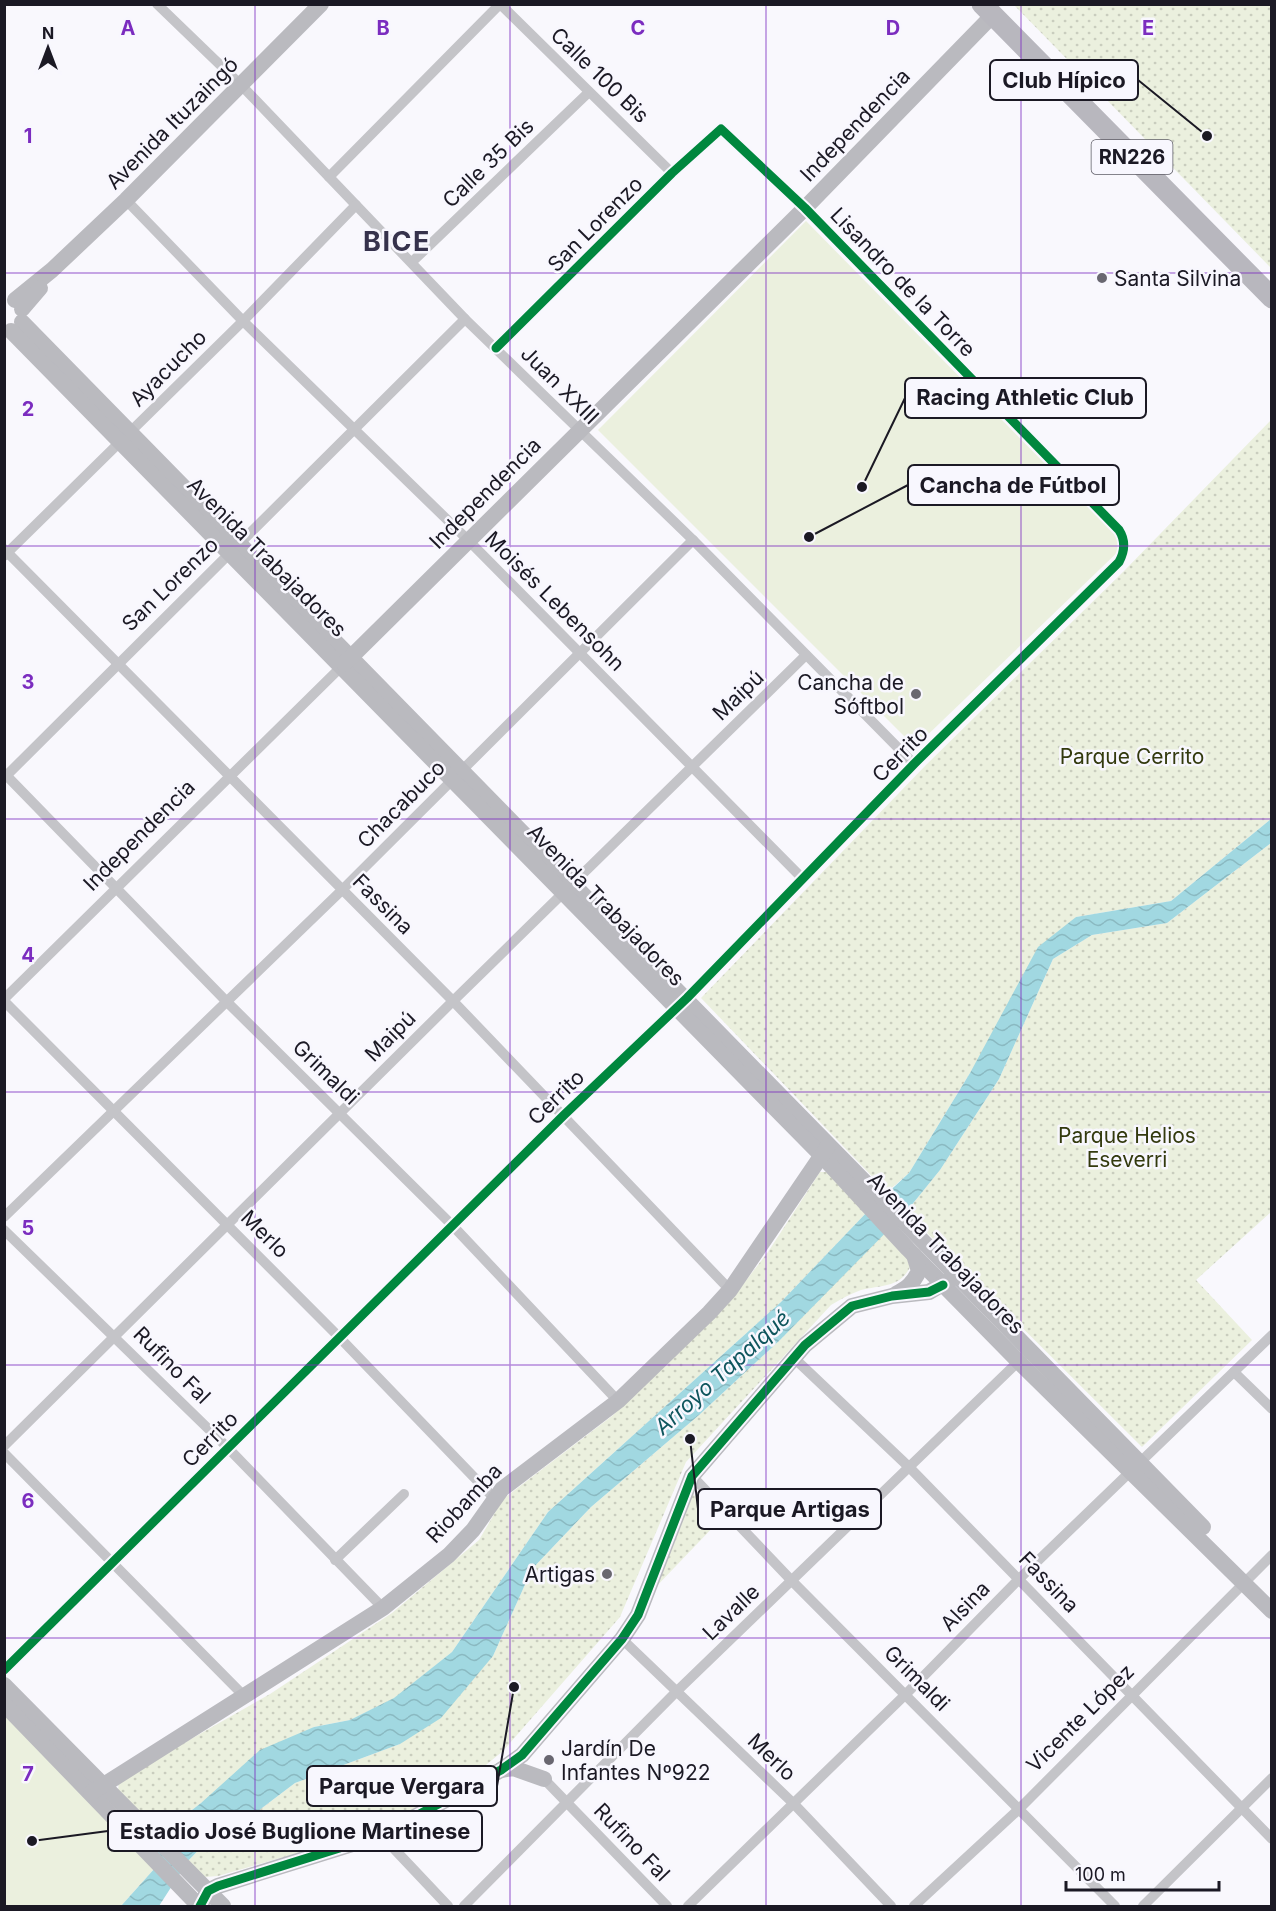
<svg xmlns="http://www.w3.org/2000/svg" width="1276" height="1911" font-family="Inter,sans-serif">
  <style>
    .green { fill: #ebf0de }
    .park { fill: url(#park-dots) }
    .water { fill: url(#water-waves) }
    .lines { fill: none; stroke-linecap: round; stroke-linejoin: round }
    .street { stroke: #c4c4c8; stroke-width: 10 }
    .secondary { stroke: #bababf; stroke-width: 16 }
    .highway { stroke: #b8b7be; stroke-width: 21 }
    .cycleway-casing { stroke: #f8f7fe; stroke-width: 13 }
    .cycleway { stroke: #00873e; stroke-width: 9 }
    .grid { fill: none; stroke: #7b2cbf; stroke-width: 1.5; stroke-opacity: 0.55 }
    .poi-dot { fill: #696770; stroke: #f8f7fe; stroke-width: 2 }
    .labels { text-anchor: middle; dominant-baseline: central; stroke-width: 5; stroke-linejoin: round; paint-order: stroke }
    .shield { fill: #f8f7fe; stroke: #5d5c65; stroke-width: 1.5 }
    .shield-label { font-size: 20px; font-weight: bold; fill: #1b1924 }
    .street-label { font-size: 21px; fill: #1b1924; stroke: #f8f7fe }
    .poi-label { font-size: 21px; fill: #1b1924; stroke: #f8f7fe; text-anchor: start }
    .park-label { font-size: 21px; fill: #333a0e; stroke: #f8f7fe }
    .water-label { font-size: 22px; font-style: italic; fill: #0e555d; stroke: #f8f7fe }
    .district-label { font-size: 27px; font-weight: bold; letter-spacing: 1.5px; fill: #36324c; stroke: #f8f7fe }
    .grid-label { font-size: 20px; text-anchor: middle; font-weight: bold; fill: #7b2cbf; stroke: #f8f7fe; stroke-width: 5; stroke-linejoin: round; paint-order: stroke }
    .leader { fill: none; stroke: #1b1924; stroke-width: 2 }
    .callout-dot { fill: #1b1924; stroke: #f8f7fe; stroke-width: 2 }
    .callout { fill: #f8f7fe; stroke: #1b1924; stroke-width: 2 }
    .callout-label { font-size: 22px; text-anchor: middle; font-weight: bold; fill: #1b1924 }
  </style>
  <defs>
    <pattern id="park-dots" width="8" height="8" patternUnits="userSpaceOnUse" patternTransform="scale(1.5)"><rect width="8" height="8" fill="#ebf0de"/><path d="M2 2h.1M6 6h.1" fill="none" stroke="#c9cdbe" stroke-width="1.8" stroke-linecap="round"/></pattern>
    <pattern id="water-waves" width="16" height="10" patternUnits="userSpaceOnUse" patternTransform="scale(1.5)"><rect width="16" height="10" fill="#a1d8e1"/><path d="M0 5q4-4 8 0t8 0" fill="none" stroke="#8ab9c1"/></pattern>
  </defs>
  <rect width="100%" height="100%" fill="#f9f8fd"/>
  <g class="green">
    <path d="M806,221L1125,545L915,747L598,430Z"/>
    <path d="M4,1706L155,1868L121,1906H5Z"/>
  </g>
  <g class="park">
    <path d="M1014,5H1271V268Z"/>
    <path d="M1271,420V819L1171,901L1076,917L970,1073L909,1173L887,1192L701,998L926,765L1124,571Z"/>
    <path d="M1271,843V1212L1196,1280L1252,1340L1142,1447L906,1212L940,1170L999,1079L1053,959L1092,935L1167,923Z"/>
    <path d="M820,1172H831L867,1212L781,1302L548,1512L452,1652L395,1698L350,1720L314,1727L201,1803L161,1834L118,1791L119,1780L270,1694L392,1613L479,1540L503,1499L612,1416L734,1296L768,1252Z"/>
    <path d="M885,1231L905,1253L910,1267C900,1288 881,1285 861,1290C850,1294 841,1299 831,1305L686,1462L620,1617L503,1751L481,1769L377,1830L218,1876L205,1877L188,1861L209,1839L246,1820L295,1783L400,1744L493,1656L532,1569L591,1507L699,1415L780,1340Z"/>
    <path d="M693,1494L719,1521L652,1591Z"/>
  </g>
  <path class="water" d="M1271,819V843L1167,923L1092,935L1053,959L999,1079L940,1170L906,1212L780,1340L699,1415L591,1507L532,1569L493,1656L441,1718L400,1744L295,1783L246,1820L209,1839L188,1861L159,1906H121L155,1868L161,1834L201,1803L260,1750L314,1727L350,1720L394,1698L452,1652L548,1512L781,1302L867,1212L909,1173L970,1073L1038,947L1076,917L1171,901Z"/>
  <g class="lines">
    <g class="street">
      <path d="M157,4L242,86L465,319L693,540L914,764"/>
      <path d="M500,4L672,173"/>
      <path d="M329,177L500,4"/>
      <path d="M126,200L243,321L468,540L803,879"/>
      <path d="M413,261L589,92"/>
      <path d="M4,549L453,1001L730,1290"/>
      <path d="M4,556L243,321L356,205"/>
      <path d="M4,773L226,1001L452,1225L618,1401"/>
      <path d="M4,778L465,319"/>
      <path d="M4,999L342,666"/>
      <path d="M4,1001L339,1337L494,1498"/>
      <path d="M4,1217L341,891L693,540"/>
      <path d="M4,1230L227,1447L383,1608"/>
      <path d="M794,1358L910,1468L1272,1839"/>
      <path d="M1234,1372L1272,1409"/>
      <path d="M4,1446L453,1001L806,655"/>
      <path d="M4,1453L245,1697"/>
      <path d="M692,1476L792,1581L1115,1906"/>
      <path d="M335,1560L404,1494"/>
      <path d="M622,1639L794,1804L891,1906"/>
      <path d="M4,1670L564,1115L687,998L914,764L1119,562C1125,551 1126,541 1119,530L805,208L721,129L672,173L496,348"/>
      <path d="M544,1779L667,1906"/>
      <path d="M381,1835L448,1906"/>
      <path d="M464,1906L676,1692L1022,1358"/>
      <path d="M688,1906L906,1694L1019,1579L1272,1335"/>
      <path d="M914,1906L1018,1810L1272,1555"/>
      <path d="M1143,1906L1272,1778"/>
    </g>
    <g class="secondary">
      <path d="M15,300L52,270L126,200L321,4"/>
      <path d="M22,309L40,288"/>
      <path d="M22,322L1203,1527"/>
      <path d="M11,331L822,1156L908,1249L1018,1361L1272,1611"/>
      <path d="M344,664L805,208L993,15"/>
      <path d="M896,1294C908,1288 913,1283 919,1271L914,1255"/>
      <path d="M4,1685L223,1906"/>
      <path d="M4,1704L199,1906"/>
      <path d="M501,1770L513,1768L544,1779"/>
      <path d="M91,1793L383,1608L449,1555L473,1530L502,1489L618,1401L709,1313L730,1290L828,1146"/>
      <path d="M200,1906L208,1891L218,1886L381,1835L501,1770L522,1755L622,1639L638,1615L692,1476L805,1345L852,1306L892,1296L929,1292L951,1279"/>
    </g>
    <path class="highway" d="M982,4L1272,298"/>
    <defs>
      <g id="cycleway">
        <path d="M4,1670L564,1115L687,998L914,764L1119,562C1125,551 1126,541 1119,530L805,208L721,129L672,173L496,348"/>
        <path d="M200,1906L208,1891L218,1886L381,1835L501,1770L522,1755L622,1639L638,1615L692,1476L805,1345L852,1306L892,1296L929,1292L943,1285"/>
      </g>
    </defs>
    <use href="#cycleway" class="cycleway-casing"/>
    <use href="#cycleway" class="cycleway"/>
  </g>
  <path class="grid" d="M255,4V1906M510,4V1906M766,4V1906M1021,4V1906M4,273H1272M4,546H1272M4,819H1272M4,1092H1272M4,1365H1272M4,1638H1272"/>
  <g class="poi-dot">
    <circle cx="1102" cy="278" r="6"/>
    <circle cx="916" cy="694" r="6"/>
    <circle cx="607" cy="1574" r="6"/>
    <circle cx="549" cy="1760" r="6"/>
  </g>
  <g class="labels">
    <rect class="shield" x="1091.5" y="140" width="81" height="34" rx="4.5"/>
    <g class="shield-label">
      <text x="1132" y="157">RN226</text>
    </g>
    <g class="street-label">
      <text transform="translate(600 75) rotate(44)">Calle 100 Bis</text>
      <text transform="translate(172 123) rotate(-45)">Avenida Ituzaingó</text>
      <text transform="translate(855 125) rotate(-46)">Independencia</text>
      <text transform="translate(488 163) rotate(-44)">Calle 35 Bis</text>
      <text transform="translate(595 224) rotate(-45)">San Lorenzo</text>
      <text transform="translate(903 282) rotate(46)">Lisandro de la Torre</text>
      <text transform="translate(168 368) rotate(-45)">Ayacucho</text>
      <text transform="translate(560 385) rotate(45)">Juan XXIII</text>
      <text transform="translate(485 493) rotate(-45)">Independencia</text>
      <text transform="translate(267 557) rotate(45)">Avenida Trabajadores</text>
      <text transform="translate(170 584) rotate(-44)">San Lorenzo</text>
      <text transform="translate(555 601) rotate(45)">Moisés Lebensohn</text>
      <text transform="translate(738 695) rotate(-44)">Maipú</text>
      <text transform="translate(900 754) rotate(-45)">Cerrito</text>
      <text transform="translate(401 804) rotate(-45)">Chacabuco</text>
      <text transform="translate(139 835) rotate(-45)">Independencia</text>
      <text transform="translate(383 904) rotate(45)">Fassina</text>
      <text transform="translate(606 905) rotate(46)">Avenida Trabajadores</text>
      <text transform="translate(390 1036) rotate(-45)">Maipú</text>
      <text transform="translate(326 1072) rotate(44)">Grimaldi</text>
      <text transform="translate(556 1097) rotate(-44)">Cerrito</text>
      <text transform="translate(265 1234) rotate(45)">Merlo</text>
      <text transform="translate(946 1253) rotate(46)">Avenida Trabajadores</text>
      <text transform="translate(172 1365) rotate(45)">Rufino Fal</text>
      <text transform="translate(210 1439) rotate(-45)">Cerrito</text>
      <text transform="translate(464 1503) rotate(-47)">Riobamba</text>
      <text transform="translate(1049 1582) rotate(46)">Fassina</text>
      <text transform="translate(965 1606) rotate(-46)">Alsina</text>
      <text transform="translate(731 1612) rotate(-44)">Lavalle</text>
      <text transform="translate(917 1678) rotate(45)">Grimaldi</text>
      <text transform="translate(1080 1718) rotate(-45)">Vicente López</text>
      <text transform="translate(772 1757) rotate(44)">Merlo</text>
      <text transform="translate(632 1842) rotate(46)">Rufino Fal</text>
    </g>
    <g class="poi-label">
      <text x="1114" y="278">Santa Silvina</text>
      <text x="904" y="682" text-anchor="end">Cancha de<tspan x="904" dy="24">Sóftbol</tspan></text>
      <text x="595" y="1574" text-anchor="end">Artigas</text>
      <text x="561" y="1748">Jardín De<tspan x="561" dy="24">Infantes Nº922</tspan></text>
    </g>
    <g class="park-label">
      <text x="1132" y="756">Parque Cerrito</text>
      <text x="1127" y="1135">Parque Helios<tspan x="1127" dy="24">Eseverri</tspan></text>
    </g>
    <g class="water-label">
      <text transform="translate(722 1372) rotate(-42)">Arroyo Tapalqué</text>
    </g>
    <g class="district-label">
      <text x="397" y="241">BICE</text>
    </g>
  </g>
  <g class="grid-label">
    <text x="128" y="35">A</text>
    <text x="383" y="35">B</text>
    <text x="638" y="35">C</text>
    <text x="893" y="35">D</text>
    <text x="1148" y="35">E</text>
    <text x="28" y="143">1</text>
    <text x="28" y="416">2</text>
    <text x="28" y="689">3</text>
    <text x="28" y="962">4</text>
    <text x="28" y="1235">5</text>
    <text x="28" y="1508">6</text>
    <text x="28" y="1781">7</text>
  </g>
  <path class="leader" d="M1207 136L1138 80M862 487L905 398M809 537L908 485M690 1439L698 1509M514 1687L497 1786M32 1841L108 1831"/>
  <g class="callout-dot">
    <circle cx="1207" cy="136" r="6"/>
    <circle cx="862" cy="487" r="6"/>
    <circle cx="809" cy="537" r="6"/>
    <circle cx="690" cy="1439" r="6"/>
    <circle cx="514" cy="1687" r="6"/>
    <circle cx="32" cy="1841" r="6"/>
  </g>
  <g class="callout">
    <rect x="990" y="60" width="148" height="40" rx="6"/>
    <rect x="905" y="378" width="241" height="40" rx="6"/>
    <rect x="908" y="465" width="211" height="40" rx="6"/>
    <rect x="698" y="1489" width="183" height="40" rx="6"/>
    <rect x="307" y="1766" width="190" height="40" rx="6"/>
    <rect x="108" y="1811" width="374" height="40" rx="6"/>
  </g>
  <g class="callout-label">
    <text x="1064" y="88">Club Hípico</text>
    <text x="1025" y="405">Racing Athletic Club</text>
    <text x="1013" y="493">Cancha de Fútbol</text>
    <text x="790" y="1517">Parque Artigas</text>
    <text x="402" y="1794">Parque Vergara</text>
    <text x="295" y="1839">Estadio José Buglione Martinese</text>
  </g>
  <rect width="1276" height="1911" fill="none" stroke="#1b1924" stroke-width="12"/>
  <g transform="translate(48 48)" stroke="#f8f7fe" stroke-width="4.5" paint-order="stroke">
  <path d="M0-4.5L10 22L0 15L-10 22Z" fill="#1b1924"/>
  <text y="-9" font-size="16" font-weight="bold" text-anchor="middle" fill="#1b1924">N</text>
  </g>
  <path d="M1066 1881v9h153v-9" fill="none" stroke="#1b1924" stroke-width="3"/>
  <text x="1075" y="1881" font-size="18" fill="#1b1924" stroke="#f8f7fe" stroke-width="4.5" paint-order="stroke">100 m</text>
</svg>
